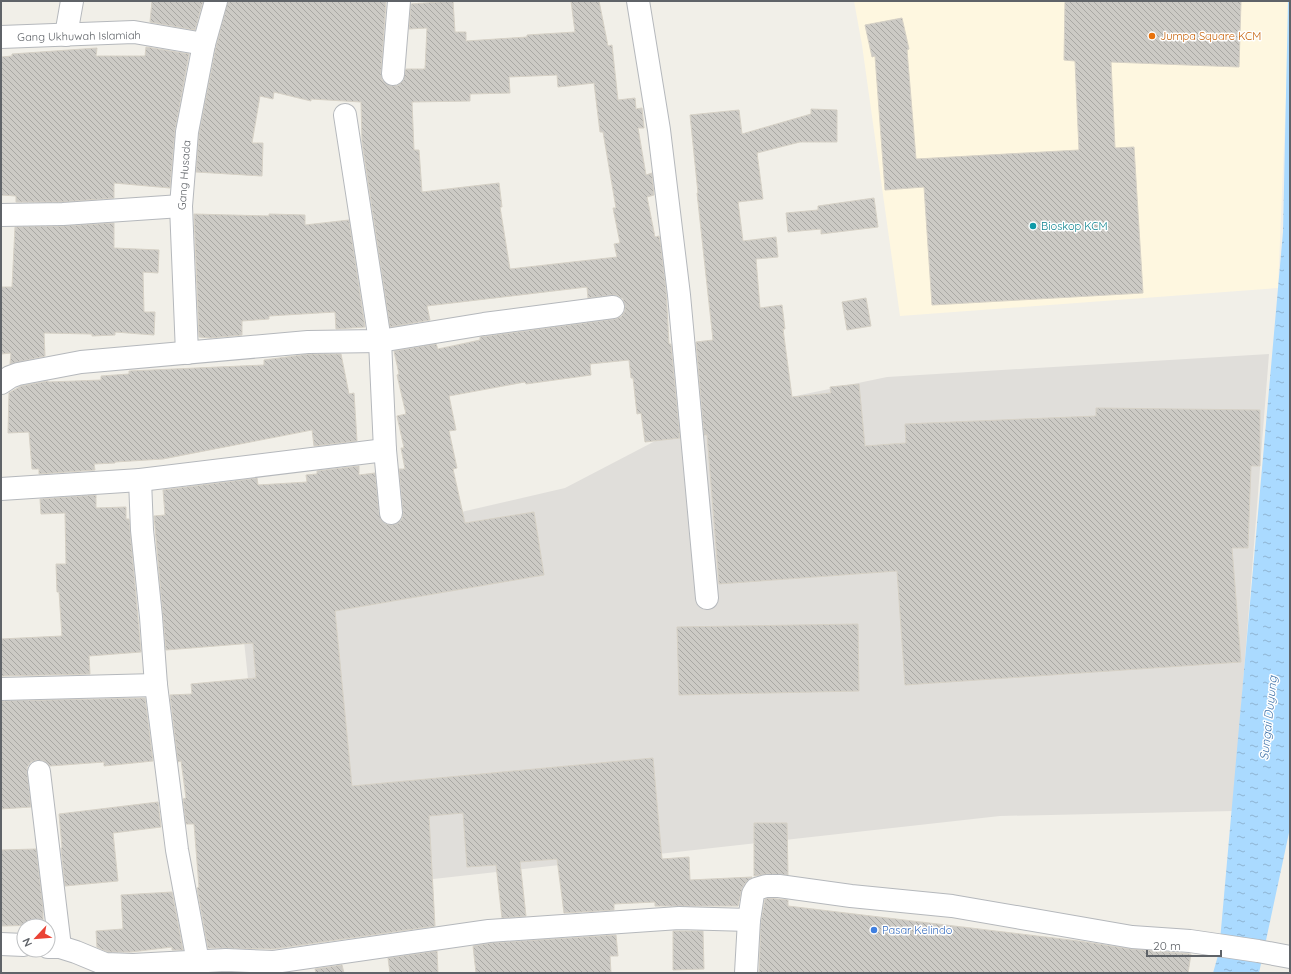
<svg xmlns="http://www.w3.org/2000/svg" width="1291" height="974" font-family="Quicksand,sans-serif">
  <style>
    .commercial { fill: #fef7e0 }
    .industrial { fill: #e0deda }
    .water { fill: url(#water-ripples) }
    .building { fill: url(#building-back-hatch); stroke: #d6d1c6; fill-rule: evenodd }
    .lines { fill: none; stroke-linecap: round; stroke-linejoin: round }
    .minor-casing { stroke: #b5b8bc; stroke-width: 24 }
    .minor { stroke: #fff; stroke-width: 22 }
    .food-dot { fill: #e8710a; stroke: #fff; stroke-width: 1.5 }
    .culture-dot { fill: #0f9aa8; stroke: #fff; stroke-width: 1.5 }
    .shop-dot { fill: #3f7fe0; stroke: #fff; stroke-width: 1.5 }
    .labels { text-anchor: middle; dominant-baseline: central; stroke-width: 3; stroke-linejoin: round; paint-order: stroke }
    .street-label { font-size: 11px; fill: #5f6368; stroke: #fff }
    .food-label { font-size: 11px; fill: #c56008; stroke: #fff; text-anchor: start }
    .culture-label { font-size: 11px; fill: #0d838f; stroke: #fff; text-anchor: start }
    .shop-label { font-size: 11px; fill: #366cbe; stroke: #fff; text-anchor: start }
    .water-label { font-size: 12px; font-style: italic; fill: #4174aa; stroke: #fff }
  </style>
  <defs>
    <pattern id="water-ripples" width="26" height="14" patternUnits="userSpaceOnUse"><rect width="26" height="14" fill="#aadaff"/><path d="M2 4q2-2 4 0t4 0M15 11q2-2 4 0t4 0" fill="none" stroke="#8eb4d2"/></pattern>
    <pattern id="building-back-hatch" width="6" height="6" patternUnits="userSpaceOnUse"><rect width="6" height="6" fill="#cccac5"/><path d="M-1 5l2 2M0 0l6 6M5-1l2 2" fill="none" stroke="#a9a8a4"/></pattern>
  </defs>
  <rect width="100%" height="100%" fill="#f1efe8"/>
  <path class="commercial" d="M854,1H1290L1278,288L900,316L862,45Z"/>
  <path class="industrial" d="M1269,354L1233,811L1000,816L271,897L240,603L310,547L565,488L705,415L887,377Z"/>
  <path class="water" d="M1288,1H1290V828L1259,973H1213L1219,952L1283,232Z"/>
  <g class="building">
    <path d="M152,1H203L195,30L150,22Z"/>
    <path d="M228,1H386L381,73L382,80L386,84L392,86L399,85L403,81L406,69H425L427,28L409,29L411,4L453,1L455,32H466V41L527,37V35L575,32L571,1H599L608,46L612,45L618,100L635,98L636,109L642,108L644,128H638L646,175L652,173L654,195L647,197L655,237L659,236L661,247L666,290L669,344H671L680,438L645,442L641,413L637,414L633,378H631L629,360L590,364L591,375L526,384L525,382L449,396L456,430L449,431L457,468L453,469L465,523L534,512L544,575L335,611L352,786L653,758L662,859L689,857L690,880L752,877L746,882L742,888L738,906H655V902L614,904V910L564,913L557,859L520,862L526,916L502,918L496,865L467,867L463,813L429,816L435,926L273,949L227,948H208L197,888L199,887L194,824H186L183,799L186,798L181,761L178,762L170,695L192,694L191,684L256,678L253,643L166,650L154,516L165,515L163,490L257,478L258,485L307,482L306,475L317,474V471L359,466V475L375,473L379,514L381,520L386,524L393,525L398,523L402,519L403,512L399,469H405L401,448H404L397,416L406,414L397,375L399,374L394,351L436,344L438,349L480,340V337L615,319L621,317L625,311V306L623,299L617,295H611L588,298L587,287L427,306L430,320L390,327L362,142L361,102L311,99V101L274,92L273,99L260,96L252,143H263L262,176L196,172L199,134L216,47ZM557,75L558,87L594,83L600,132H603L616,208H613L620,243L614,244L617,257L510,269L500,207H502L499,183L422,192L419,150H414L412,102L470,101V94L510,93L509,77Z"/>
    <path d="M1065,1H1241L1239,67L1111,62L1115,148L1134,147L1143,293L932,305L924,187L885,190L875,56L872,57L865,25L902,18L909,49L907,50L916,159L1079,150L1075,61L1064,60Z"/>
    <path d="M146,47L189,54L175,130L170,188L114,183V198L62,202H16V196L1,195V57L12,56V54L97,48L96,56H145Z"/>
    <path d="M811,109L837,110V142H800L757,153L763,199L738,202L743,241L776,237L778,257L756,259L760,308L782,305L785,329H783L792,397L831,393L830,387L859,384L865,446L906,443L905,424L1096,416V408L1260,410V466H1251L1248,548H1232L1241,662L905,685L897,571L719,584L707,435H704L696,342L713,340L697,193H698L690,115L739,110L742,134L811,114Z"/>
    <path d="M874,198L878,227L821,234V229L788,232L786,213L818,210V206Z"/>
    <path d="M194,214L269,216V214L305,215V225L349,220L365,327L336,329L335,312L269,316V319L242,321V335L210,338L199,337Z"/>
    <path d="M114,223V248L159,250L158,273L143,272L144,312H155L154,335L115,332V335L92,336V334L44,333L45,356L10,364L11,353L1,354V287H12L15,227L63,226Z"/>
    <path d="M866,298L871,326L847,330L842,302Z"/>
    <path d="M309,354H341L349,394L354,393L357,441L314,446L312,430L163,459L115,462V463L94,464L95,470L39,474V469H32L29,432L8,433L9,393L21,386L48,381V382L101,380V376L129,374V371L264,365V360Z"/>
    <path d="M96,495V508L126,507V519H129L141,652L89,656L90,674L1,676V639L62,636L59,592H57L56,564H66L65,513L41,514L40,499Z"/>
    <path d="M858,624L859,691L679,695L677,627Z"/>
    <path d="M145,698L153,761L104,766V762L50,766L44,761L37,760L31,762L27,767V773L31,807L1,809V701Z"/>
    <path d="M158,802L161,827L113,833L118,881L65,886L61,848L62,847L59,814Z"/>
    <path d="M754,823H787L788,875L766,874L754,876Z"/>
    <path d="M36,849L43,908V925L1,926V850Z"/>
    <path d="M172,892L183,950H172V947L131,952H108L97,947L96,931L123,929L121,895Z"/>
    <path d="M768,898L788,900V906L1079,941L1130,949L1191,954L1188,973H759L761,921L765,899Z"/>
    <path d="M673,931H703L704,969L673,970Z"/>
    <path d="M616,935L618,956H610L611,973H476L473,946L490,943Z"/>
    <path d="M437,951L438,973H390L388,958Z"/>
    <path d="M342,965L344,973H316L315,969Z"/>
  </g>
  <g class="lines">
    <defs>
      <g id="minor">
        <path d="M638,1L659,130L679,295L707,598"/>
        <path d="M66,35L72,1"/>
        <path d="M1,37L134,32L204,44"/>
        <path d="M393,74L399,1"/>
        <path d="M345,115L380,341L385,450L391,513"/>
        <path d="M1,215L63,214L181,206"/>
        <path d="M187,353L181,206L187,132L204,44L216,1"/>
        <path d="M1,383L10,377L18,374L81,362L308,342L380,341L484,324L613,307"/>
        <path d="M140,480L142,530L151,617L156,685L177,850L198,962"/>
        <path d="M1,489L140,480L385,450"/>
        <path d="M1,689L156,685"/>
        <path d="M39,772L60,947"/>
        <path d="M1,944L24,945"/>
        <path d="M48,947H60L76,952L105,964L133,965L226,960L274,962L489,931L679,918L749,920"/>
        <path d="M746,973L749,920L753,894L756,889L766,886H779L851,896L952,906L1132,937L1190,941L1258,951L1290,957"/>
      </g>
    </defs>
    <use href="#minor" class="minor-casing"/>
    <use href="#minor" class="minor"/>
  </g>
  <circle class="food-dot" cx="1152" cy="36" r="4"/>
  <circle class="culture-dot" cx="1033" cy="226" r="4"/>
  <circle class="shop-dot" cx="874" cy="930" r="4"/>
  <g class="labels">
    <g class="street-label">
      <text transform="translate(79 36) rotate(-1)">Gang Ukhuwah Islamiah</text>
      <text transform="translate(184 175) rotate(-86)">Gang Husada</text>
    </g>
    <g class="food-label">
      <text x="1160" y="36">Jumpa Square KCM</text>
    </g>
    <g class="culture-label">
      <text x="1041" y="226">Bioskop KCM</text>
    </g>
    <g class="shop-label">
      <text x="882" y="930">Pasar Kelindo</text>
    </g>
    <g class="water-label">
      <text transform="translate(1268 718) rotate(-84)">Sungai Duyung</text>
    </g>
  </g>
  <rect width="1291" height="974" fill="none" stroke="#5f6368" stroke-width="4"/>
  <g transform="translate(36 938) rotate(244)"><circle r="19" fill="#ffffff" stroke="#bfc1c3"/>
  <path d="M0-3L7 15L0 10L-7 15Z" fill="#ea4335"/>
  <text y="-6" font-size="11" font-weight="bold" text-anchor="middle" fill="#5f6368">N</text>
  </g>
  <path d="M1147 950v6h74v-6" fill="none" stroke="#5f6368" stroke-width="2"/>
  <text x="1153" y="950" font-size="12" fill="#5f6368" stroke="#ffffff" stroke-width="3" paint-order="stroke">20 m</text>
</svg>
